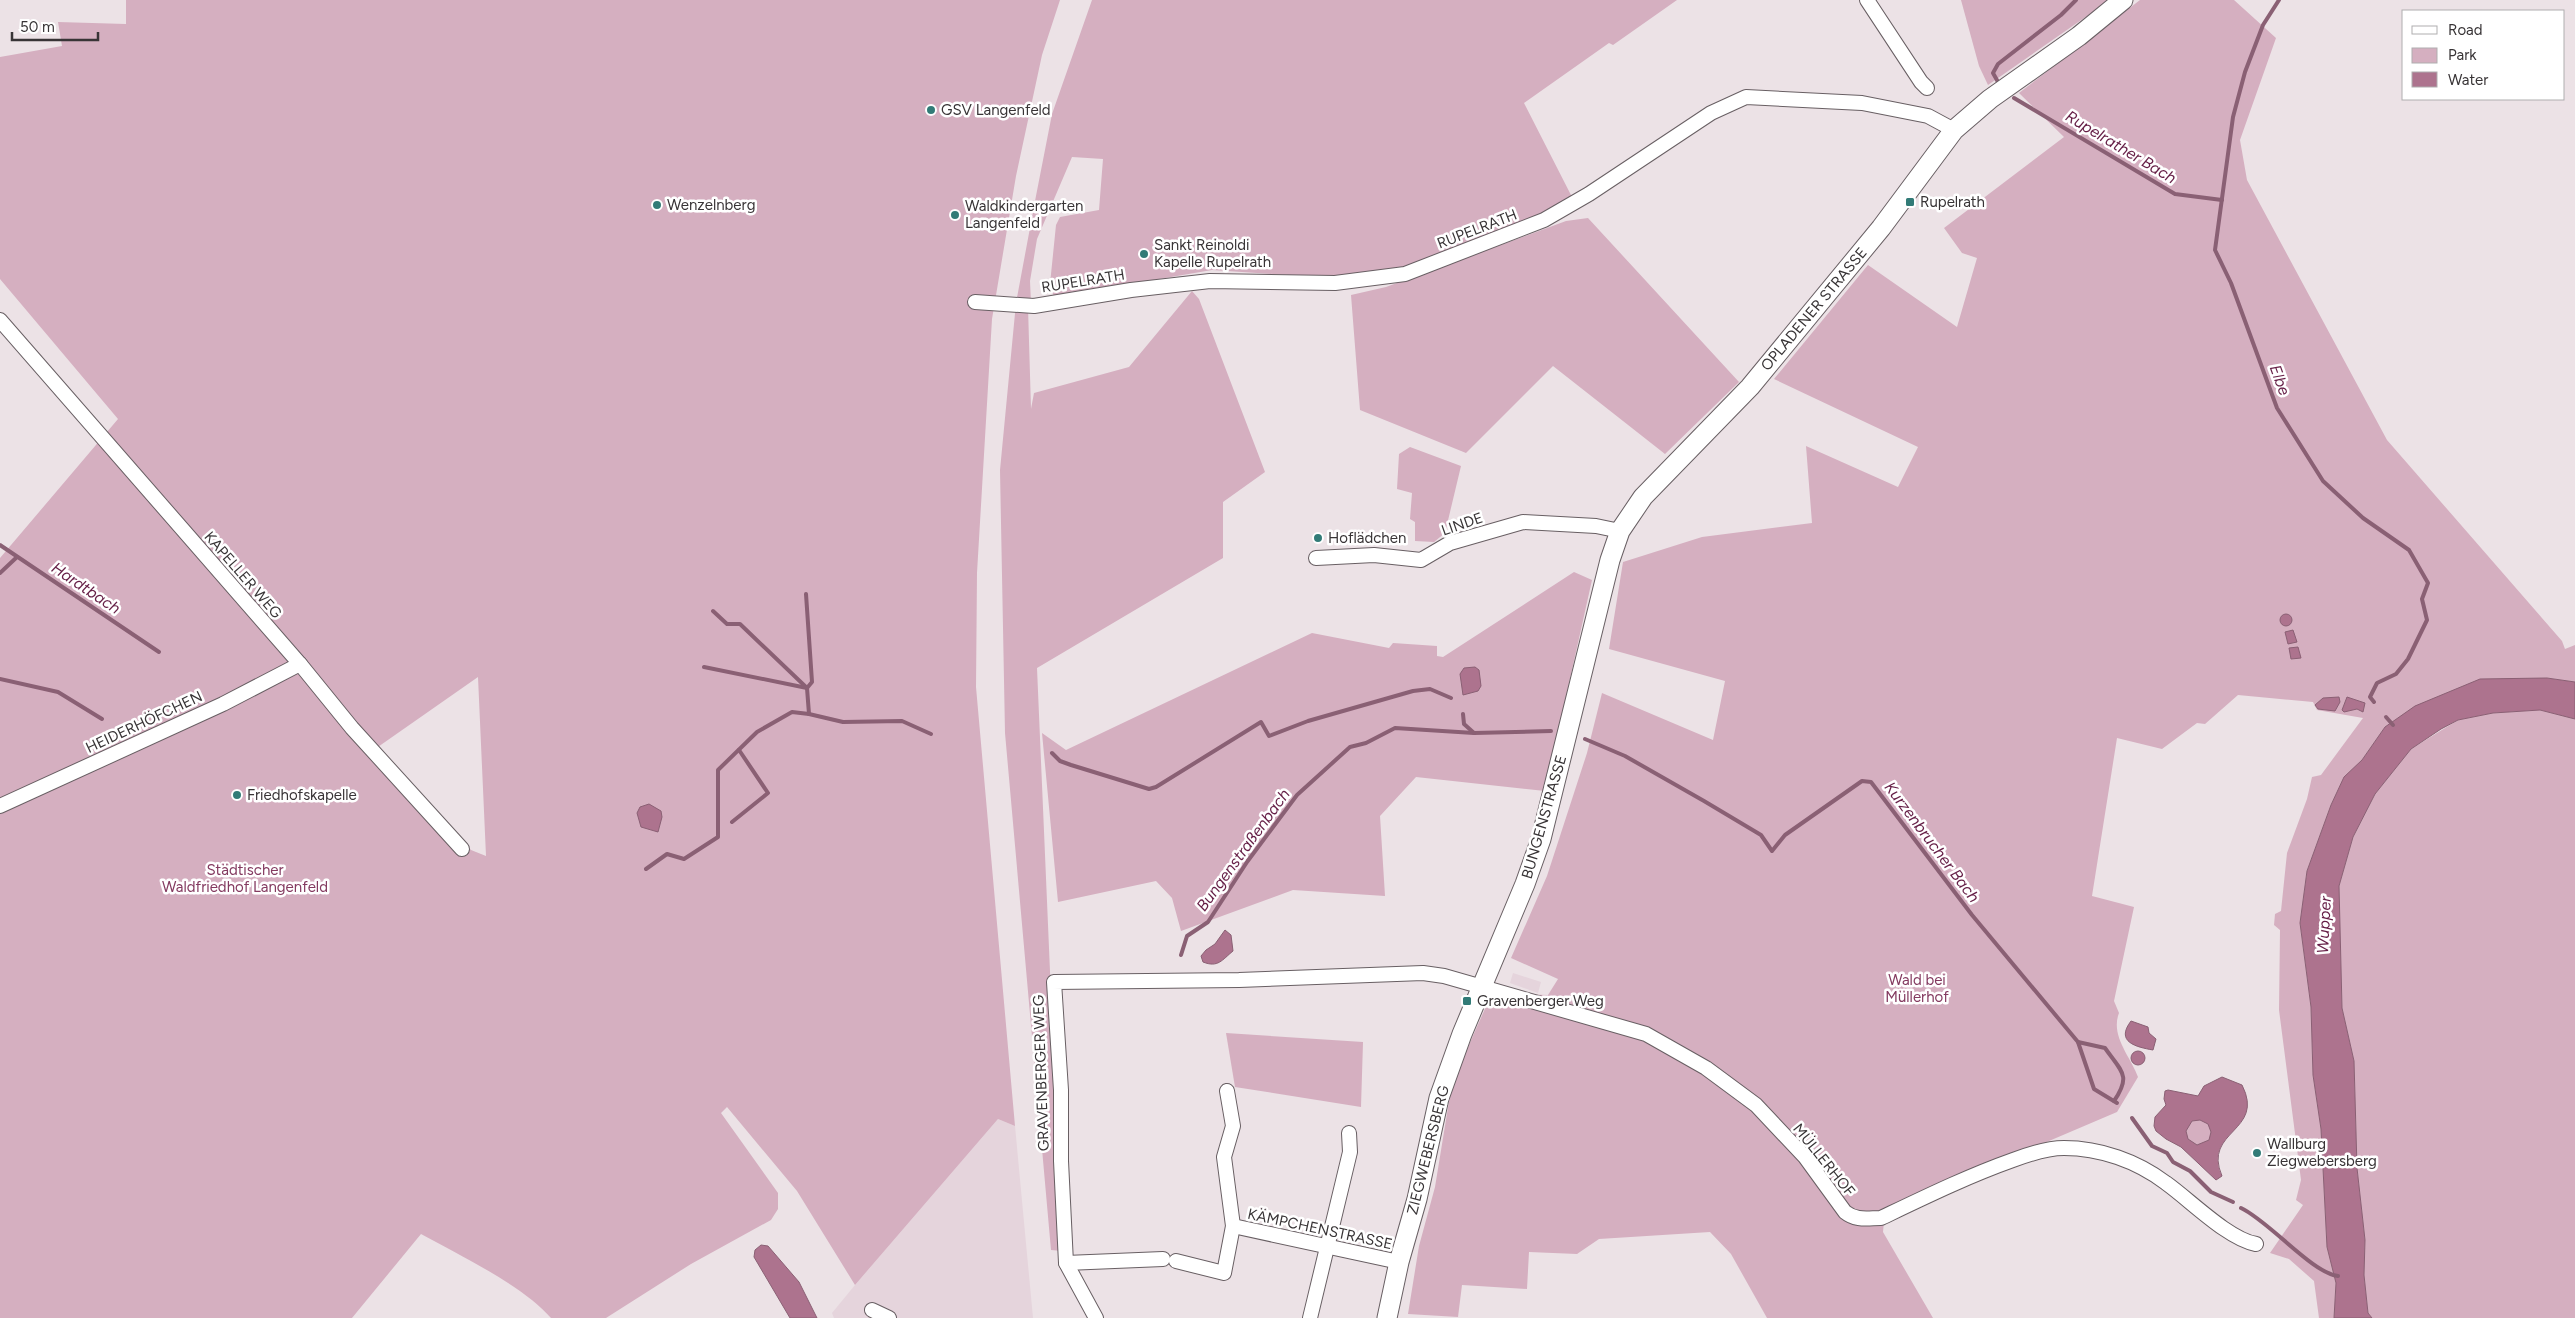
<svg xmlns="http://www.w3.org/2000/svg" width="2575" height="1318" font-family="Figtree,sans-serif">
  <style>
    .built { fill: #e5d4dc }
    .green { fill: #d5afc0; fill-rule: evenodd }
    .water { fill: #ad738e; stroke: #8a6074; fill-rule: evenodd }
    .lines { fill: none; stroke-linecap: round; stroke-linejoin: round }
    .stream { stroke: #8a6074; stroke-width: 4 }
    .minor-casing { stroke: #685f63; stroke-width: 16 }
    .secondary-casing { stroke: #685f63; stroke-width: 21 }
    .minor { stroke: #fff; stroke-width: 14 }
    .secondary { stroke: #fff; stroke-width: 19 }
    .poi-dot { fill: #327b77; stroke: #fff; stroke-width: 2 }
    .labels { text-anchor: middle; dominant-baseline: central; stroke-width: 5; stroke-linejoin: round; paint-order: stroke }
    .poi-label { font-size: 15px; fill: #383436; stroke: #fff; text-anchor: start }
    .street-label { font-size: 15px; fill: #383436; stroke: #fff }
    .park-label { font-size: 15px; fill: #843a60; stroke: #fff }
    .water-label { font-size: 16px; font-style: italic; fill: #651e46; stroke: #fff }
  </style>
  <rect width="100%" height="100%" fill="#ece2e6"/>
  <g class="built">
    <path d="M1513,973L1541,982L1538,993L1510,983Z"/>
    <path d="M998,1119L1015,1126L1033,1318H834L832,1313L855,1285Z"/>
  </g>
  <g class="green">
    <path d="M126,0H1060L1042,55L1016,176L992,319L977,573L976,687L1015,1126L998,1119L855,1285L797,1191L727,1107L721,1113L778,1193V1209L771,1220L691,1264L606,1318H551C524,1286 459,1255 421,1234L352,1318H0V558L118,419L0,279V57L62,46L58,22L126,24ZM478,677L486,856L471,850L375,749Z"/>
    <path d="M1092,0H1677L1613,45L1609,43L1524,103L1573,199L1550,212L1407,268L1333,278L1212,270L1054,297L1050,284L1056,225L1060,217L1099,210L1103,159L1072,157L1037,239L1030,281L1031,303L1028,307L1031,409L1034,393L1129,367L1192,291L1199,299L1265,472L1223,502V558L1037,668L1062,1251L1051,1250L1005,733L1000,470L1016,303L1035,201L1052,114Z"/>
    <path d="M1961,0H2110L1988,85L1979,66Z"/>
    <path d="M2140,0H2234L2276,38L2240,140L2247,180L2387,440L2562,641L2565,649L2575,645V682L2547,678L2385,727L2362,760L2344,778L2331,805L2307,871L2300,924L2311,1007L2313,1075L2321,1129L2327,1247L2336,1283L2334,1318H2319L2314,1281L2289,1259L2270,1253L2303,1205L2296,1200L2301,1180L2279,1010L2280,930L2274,925L2275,914L2281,911L2287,853L2307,799L2312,777L2321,775L2363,718L2317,710L2313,702L2238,695L2205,724L2197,723L2162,749L2117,738L2092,896L2134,907L2114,1001L2119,1013C2110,1036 2131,1057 2138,1077L2117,1112L1885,1211L1883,1232L1933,1318H1767L1731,1254L1710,1232L1599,1239L1577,1254L1529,1252L1527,1289L1462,1285L1458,1317L1408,1314L1419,1246L1435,1187L1452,1083L1492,993L1548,995L1558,979L1511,958L1547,876L1587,753L1602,693L1713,740L1725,681L1609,649L1623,562L1702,537L1812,523L1806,446L1898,487L1918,447L1774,379L1868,265L1957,327L1977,258L1962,253L1944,228L2064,137L2019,93Z"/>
    <path d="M1588,218L1739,382L1665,454L1553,366L1466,453L1360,410L1351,295L1386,287L1566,221Z"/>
    <path d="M1410,447L1461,466L1445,533L1434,542L1415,541V522L1410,519L1412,493L1397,489L1399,454Z"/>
    <path d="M1574,572L1592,580L1545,791L1416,777L1380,816L1385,896L1293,890L1181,931L1172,898L1156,881L1058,902L1042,733L1066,750L1312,633L1389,648L1393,643L1437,646V656L1443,657Z"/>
    <path d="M2540,710L2575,719V1318H2372L2368,1313L2364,1275L2365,1240L2357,1168L2354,1061L2342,1008L2339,886L2353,837L2375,794L2411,749L2458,720L2493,713Z"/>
    <path d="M1226,1033L1363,1042L1361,1107L1235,1087Z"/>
    <circle cx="2199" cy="1132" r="13"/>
  </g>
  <g class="water">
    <circle cx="2286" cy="620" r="6"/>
    <path d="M2293,630L2297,642L2288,644L2285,632Z"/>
    <path d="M2298,647L2301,658L2291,659L2289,648Z"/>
    <path d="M1475,667L1479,670L1481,686L1478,691L1463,695L1460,674L1464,668Z"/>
    <path d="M2547,678L2575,682V719L2540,710L2493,713L2458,720L2441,729L2411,749L2375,794L2353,837L2339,886L2342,1008L2354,1061L2357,1168L2365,1240L2364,1275L2368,1313L2372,1318H2334L2336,1283L2327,1247L2321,1129L2313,1075L2311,1007L2300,923L2307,871L2331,805L2344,777L2362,760L2385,727L2415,706L2480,679Z"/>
    <path d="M2339,697L2340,702L2335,711L2318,709L2315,705L2323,698Z"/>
    <path d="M2347,697L2365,703L2363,712L2357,709L2344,712L2342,710Z"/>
    <path d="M649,804L661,811L662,817L658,832L641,827L637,813L640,807Z"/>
    <path d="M1225,930L1231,935L1233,951C1222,960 1218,968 1203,962L1201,956L1206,950L1215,944Z"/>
    <path d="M2131,1021L2148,1027L2149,1033L2156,1039L2153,1050C2136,1047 2115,1042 2131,1021Z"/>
    <circle cx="2138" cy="1058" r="7"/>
    <path d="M2222,1077L2242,1085C2266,1132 2202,1130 2222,1176L2216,1180L2181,1147L2166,1139L2156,1131L2154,1126L2155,1117L2166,1105L2164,1099L2165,1091L2168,1090L2198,1096L2204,1086ZM2200,1120L2208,1124L2211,1132L2209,1140L2197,1145L2188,1139L2186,1131L2192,1121Z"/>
    <path d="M761,1245L768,1246L799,1282L817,1318H790L754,1257L755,1250Z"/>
  </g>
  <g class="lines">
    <g class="stream">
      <path d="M2279,0L2263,25L2245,72L2233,117L2215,250L2231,283L2277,408L2323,481L2363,518L2409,550L2428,583L2422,599L2427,620L2408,659L2396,674L2377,683L2370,697L2374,702"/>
      <path d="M1998,82L1993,73L1998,64L2061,15L2076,0"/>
      <path d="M2014,98L2175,194L2222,200"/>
      <path d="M0,545L159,652"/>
      <path d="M0,573L17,557"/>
      <path d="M713,611L727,624H740L807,688L809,714"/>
      <path d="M704,667L807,688L812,682L806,594"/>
      <path d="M0,679L58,692L102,719"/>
      <path d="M1463,714L1464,724L1474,733L1551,731"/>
      <path d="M2386,717L2393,725"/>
      <path d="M1585,739L1625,756L1704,801L1761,835L1772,851L1785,835L1862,781L1871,782L1972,915L2078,1042L2105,1048C2121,1071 2132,1075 2114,1101"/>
      <path d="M1052,753L1060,761L1071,765L1149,789L1156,787L1261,722L1269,736L1308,721L1413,691L1430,689L1451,698"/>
      <path d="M732,822L768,793L739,750"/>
      <path d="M646,869L667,854L684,859L718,837V770L757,732L792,712L809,714L843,722L902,721L931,734"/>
      <path d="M1181,955L1187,936L1208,922L1247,862L1297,795L1350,747L1366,743L1395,728L1474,733"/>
      <path d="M2078,1042L2094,1089L2117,1103"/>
      <path d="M2132,1118L2152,1146L2167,1153L2173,1162L2190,1171L2211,1192L2233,1202"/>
      <path d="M2241,1208C2269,1221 2312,1273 2338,1276"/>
    </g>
    <defs>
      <g id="minor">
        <path d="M1867,0L1921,82L1927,88"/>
        <path d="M975,302L1034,306L1131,290L1210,281L1335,283L1405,274L1544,220L1589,194L1711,113L1746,97L1862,103L1928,116L1954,130"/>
        <path d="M0,320L300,664L352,728L462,849"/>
        <path d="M1316,558L1374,555L1421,560L1450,543L1523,522L1596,526L1620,531"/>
        <path d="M0,806L223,704L300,664"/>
        <path d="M1233,1226L1399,1262"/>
        <path d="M1176,1261L1224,1273L1233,1226L1224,1157L1233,1126L1227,1091"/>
        <path d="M1066,1263L1163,1259"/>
        <path d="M872,1310L889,1318"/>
        <path d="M1096,1318L1066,1263L1061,1161V1090L1054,982L1239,980L1423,973L1444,976L1646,1034L1706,1068L1756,1105L1805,1157L1845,1212C1856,1221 1868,1218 1881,1218C1925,1197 1968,1176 2013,1160C2029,1154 2047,1148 2064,1148C2100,1148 2137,1161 2166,1183C2190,1200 2228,1239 2256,1244"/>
        <path d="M1310,1318L1350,1152L1349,1133"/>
      </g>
      <path id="secondary" d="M1387,1318L1399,1262L1417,1199L1439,1098L1462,1034L1525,884L1541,839L1610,560L1620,531L1643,497L1750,387L1881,228L1954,130L1990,99L2079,36L2123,0"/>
    </defs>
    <use href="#minor" class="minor-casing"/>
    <use href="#secondary" class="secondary-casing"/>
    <use href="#minor" class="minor"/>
    <use href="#secondary" class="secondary"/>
  </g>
  <g class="poi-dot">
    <circle cx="931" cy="110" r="5"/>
    <rect x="1905" y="197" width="10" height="10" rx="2.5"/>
    <circle cx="657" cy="205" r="5"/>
    <circle cx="955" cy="215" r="5"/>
    <circle cx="1144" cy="254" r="5"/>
    <circle cx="1318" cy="538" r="5"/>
    <circle cx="237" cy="795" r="5"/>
    <rect x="1462" y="996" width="10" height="10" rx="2.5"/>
    <circle cx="2257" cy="1153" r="5"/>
  </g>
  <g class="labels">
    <g class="poi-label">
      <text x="941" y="110">GSV Langenfeld</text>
      <text x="1920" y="202">Rupelrath</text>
      <text x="667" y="205">Wenzelnberg</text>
      <text x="965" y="206">Waldkindergarten<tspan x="965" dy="17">Langenfeld</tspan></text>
      <text x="1154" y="245">Sankt Reinoldi<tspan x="1154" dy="17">Kapelle Rupelrath</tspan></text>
      <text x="1328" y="538">Hoflädchen</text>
      <text x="247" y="795">Friedhofskapelle</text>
      <text x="1477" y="1001">Gravenberger Weg</text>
      <text x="2267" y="1144">Wallburg<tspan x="2267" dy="17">Ziegwebersberg</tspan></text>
    </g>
    <g class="street-label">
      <text transform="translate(1477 229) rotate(-21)">RUPELRATH</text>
      <text transform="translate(1083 281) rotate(-9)">RUPELRATH</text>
      <text transform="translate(1814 309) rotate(-50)">OPLADENER STRASSE</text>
      <text transform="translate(1462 524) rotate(-19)">LINDE</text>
      <text transform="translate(243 575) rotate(49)">KAPELLER WEG</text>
      <text transform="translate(144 722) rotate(-25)">HEIDERHÖFCHEN</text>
      <text transform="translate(1544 817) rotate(-74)">BUNGENSTRASSE</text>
      <text transform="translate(1041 1073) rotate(-92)">GRAVENBERGER WEG</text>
      <text transform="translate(1428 1150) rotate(-76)">ZIEGWEBERSBERG</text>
      <text transform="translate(1824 1160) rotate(51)">MÜLLERHOF</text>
      <text transform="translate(1320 1229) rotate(12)">KÄMPCHENSTRASSE</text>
    </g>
    <g class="park-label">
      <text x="245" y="870">Städtischer<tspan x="245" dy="17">Waldfriedhof Langenfeld</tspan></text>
      <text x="1917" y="980">Wald bei<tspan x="1917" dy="17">Müllerhof</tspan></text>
    </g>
    <g class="water-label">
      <text transform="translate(2121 147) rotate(31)">Rupelrather Bach</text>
      <text transform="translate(2280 380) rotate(70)">Elbe</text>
      <text transform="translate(86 588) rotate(34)">Hardtbach</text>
      <text transform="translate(1932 842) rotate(53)">Kurzenbrucher Bach</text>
      <text transform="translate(1243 850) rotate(-54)">Bungenstraßenbach</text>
      <text transform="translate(2324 925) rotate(-87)">Wupper</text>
    </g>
  </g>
  <rect x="2402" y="10" width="162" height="90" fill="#ffffff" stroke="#afaeaf"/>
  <rect x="2412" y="26" width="25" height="8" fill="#ffffff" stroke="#afaeaf"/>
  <text x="2448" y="35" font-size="15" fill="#383436">Road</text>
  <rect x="2412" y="48" width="25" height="15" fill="#d5afc0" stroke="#afaeaf"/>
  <text x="2448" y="60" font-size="15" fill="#383436">Park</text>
  <rect x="2412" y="72" width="25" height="15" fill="#ad738e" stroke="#afaeaf"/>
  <text x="2448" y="85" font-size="15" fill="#383436">Water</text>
  <path d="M12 32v8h86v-8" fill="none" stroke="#383436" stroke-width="2.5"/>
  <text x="20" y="32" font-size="15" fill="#383436" stroke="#ffffff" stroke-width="4" paint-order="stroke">50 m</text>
</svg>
